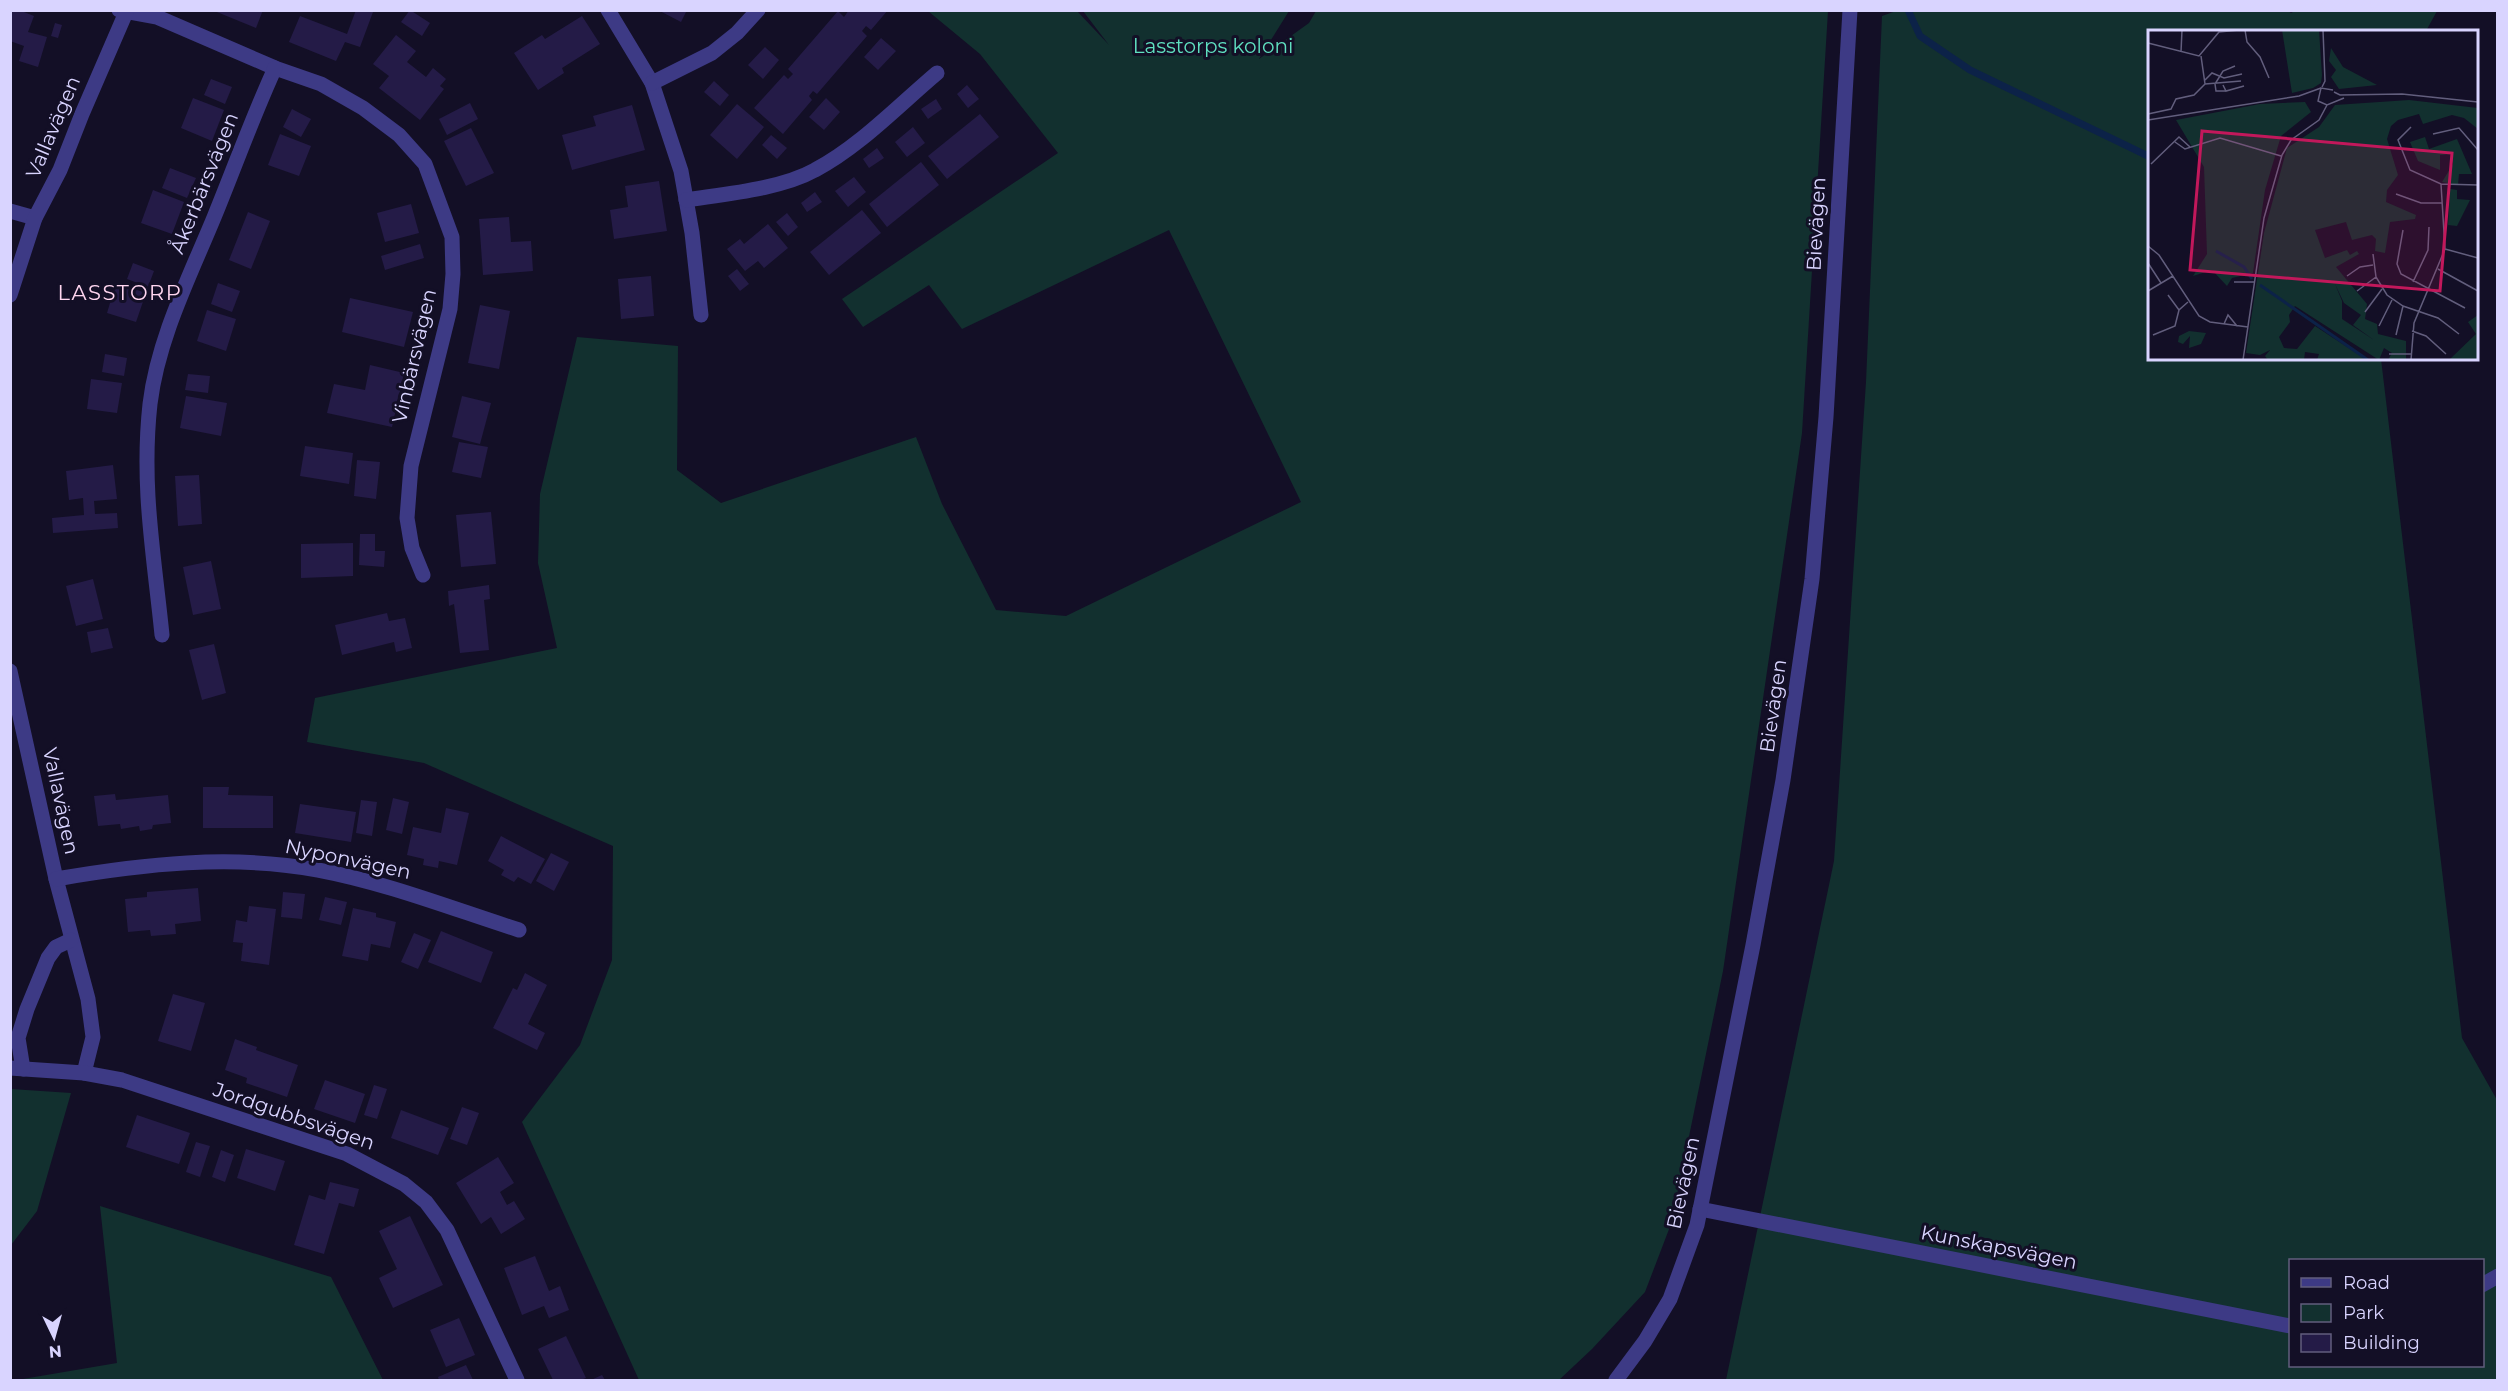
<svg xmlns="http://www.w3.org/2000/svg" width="2508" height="1391" font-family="Montserrat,sans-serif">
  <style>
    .green { fill: #12302f; fill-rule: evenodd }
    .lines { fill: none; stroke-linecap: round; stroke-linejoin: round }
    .stream { stroke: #0c2248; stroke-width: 7 }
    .building { fill: #241b47 }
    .minor { stroke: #3d3a85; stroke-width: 15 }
    .tertiary { stroke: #3d3a85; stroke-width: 15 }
    .labels { text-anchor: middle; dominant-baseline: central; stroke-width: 6; stroke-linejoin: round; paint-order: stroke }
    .park-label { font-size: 20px; fill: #5fe0c0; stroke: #130f26 }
    .street-label { font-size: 20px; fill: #d9d4ff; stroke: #130f26 }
    .neighbourhood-label { font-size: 21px; letter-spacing: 1.5px; fill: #ffd6f0; stroke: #130f26 }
    .inset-river { fill: none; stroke: #0c2248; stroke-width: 3 }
    .inset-road { fill: none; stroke: #625e7d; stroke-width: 1.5 }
    .view { fill: #c2185b; fill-opacity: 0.15; stroke: #c2185b; stroke-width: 3 }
    .inset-edge { fill: none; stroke: #d9d4ff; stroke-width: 3 }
  </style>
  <rect width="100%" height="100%" fill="#130f26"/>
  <g class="green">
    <path d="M1899,10H2287L2291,13L2297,10L2437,11L2426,31L2150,32V358L2381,359L2462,1038L2497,1100V1380H1726L1834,861L1866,382L1882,16ZM2290,1260H2482V1366H2290Z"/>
    <path d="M928,11H1077L1109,45L1083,11H1289L1259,59L1309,23L1316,11H1828L1802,433L1723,971L1671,1224L1645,1292L1592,1349L1559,1380H639L522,1122L580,1045L612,960L613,846L424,763L307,742L315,698L557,648L538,563L540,494L577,337L678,346L677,470L721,503L916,437L942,504L996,610L1066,616L1301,502L1169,230L962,329L929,285L863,327L842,299L1058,153L980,54Z"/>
    <path d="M11,1089L71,1093L37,1211L11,1245Z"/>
    <path d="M100,1206L331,1277L383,1380H17L117,1363Z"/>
  </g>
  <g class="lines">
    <path class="stream" d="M1908,10L1920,36L1970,70L2150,157"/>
  </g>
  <g class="building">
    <path d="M10,10H19L34,16L28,32L47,37L38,67L19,61L24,46L10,41Z"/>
    <path d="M212,10H263L256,28Z"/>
    <path d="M356,10L373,12L360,47L345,42L336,61L289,42L300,16L347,34Z"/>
    <path d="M410,10L430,23L422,36L401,22Z"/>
    <path d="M658,10H687L681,22Z"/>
    <path d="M849,10H888L871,30L866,26L862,31L867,36L817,94L813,91L809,96L812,100L783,134L754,108L784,75L788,79L793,74L788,69L838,11L844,17Z"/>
    <path d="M582,16L600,44L562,68L564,73L538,90L514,53L542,35L545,39Z"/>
    <path d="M55,23L62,25L58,38L51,36Z"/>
    <path d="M396,35L416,51L407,62L426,77L433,68L446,79L440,86L444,89L420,120L379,88L389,76L373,64Z"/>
    <path d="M881,38L896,51L878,70L864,57Z"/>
    <path d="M765,47L779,60L763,79L748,65Z"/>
    <path d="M211,79L232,87L225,104L204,95Z"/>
    <path d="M714,81L729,95L720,106L704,92Z"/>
    <path d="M967,85L979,99L968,108L957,94Z"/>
    <path d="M193,98L224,110L212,141L181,128Z"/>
    <path d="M826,98L840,112L824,130L809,117Z"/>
    <path d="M936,99L942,109L928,119L921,109Z"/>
    <path d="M470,103L478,119L447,135L439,119Z"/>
    <path d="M737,104L764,127L737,159L710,135Z"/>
    <path d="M632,105L645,150L572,170L562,135L596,126L593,116Z"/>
    <path d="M292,109L311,119L301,137L283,127Z"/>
    <path d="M980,114L999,137L947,179L928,156Z"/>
    <path d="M913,127L925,143L907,157L895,142Z"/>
    <path d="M471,128L494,173L466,186L444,141Z"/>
    <path d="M280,134L311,146L299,176L268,165Z"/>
    <path d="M771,135L787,148L777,159L762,145Z"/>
    <path d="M877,148L884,158L869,168L863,159Z"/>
    <path d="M921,162L939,185L887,227L869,204Z"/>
    <path d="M170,168L196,178L187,198L162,188Z"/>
    <path d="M854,177L866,192L848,207L835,191Z"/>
    <path d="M659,181L667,231L614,239L610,210L628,207L625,186Z"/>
    <path d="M153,190L184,202L172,234L141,223Z"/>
    <path d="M815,192L822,202L807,212L801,203Z"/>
    <path d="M411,204L419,233L385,242L377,213Z"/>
    <path d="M862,210L881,233L829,275L810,252Z"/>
    <path d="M248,212L270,221L251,269L229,260Z"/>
    <path d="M787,213L798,227L788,236L776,222Z"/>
    <path d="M509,217L511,242L531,241L533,271L483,275L479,219Z"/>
    <path d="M768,224L788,248L764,268L758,261L745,271L727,249L740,239L744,244Z"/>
    <path d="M420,244L424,258L385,270L381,256Z"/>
    <path d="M133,263L154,271L148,287L127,279Z"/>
    <path d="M737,269L749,284L740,291L728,276Z"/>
    <path d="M651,276L654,316L621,319L618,279Z"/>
    <path d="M116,283L146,293L136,322L107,313Z"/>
    <path d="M218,283L240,291L232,312L211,304Z"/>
    <path d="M350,298L413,312L404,347L342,332Z"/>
    <path d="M480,305L510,311L499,369L468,363Z"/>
    <path d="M207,310L236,319L226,351L197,341Z"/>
    <path d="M105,354L127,358L124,376L102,372Z"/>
    <path d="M370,365L404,373L392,427L327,413L334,384L365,390Z"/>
    <path d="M188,374L210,376L208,393L185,390Z"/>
    <path d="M91,379L122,383L117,413L87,409Z"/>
    <path d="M186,396L227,403L221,436L180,428Z"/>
    <path d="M462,396L491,403L480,444L452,437Z"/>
    <path d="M459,442L488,447L481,478L452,472Z"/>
    <path d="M305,446L353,453L349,484L300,476Z"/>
    <path d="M357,460L380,462L376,499L354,496Z"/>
    <path d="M113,465L117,499L94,501L95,514L117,513L118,528L53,533L52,518L84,515L83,498L69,500L66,471Z"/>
    <path d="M199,475L202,524L178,526L175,476Z"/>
    <path d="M491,512L496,564L461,567L456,515Z"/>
    <path d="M360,534H375V551H385L384,567L359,565Z"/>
    <path d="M353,543V576L301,578V544Z"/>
    <path d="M211,561L221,609L193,615L183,567Z"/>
    <path d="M93,579L103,619L76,626L66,586Z"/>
    <path d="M489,585L490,599L484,600L489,650L460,653L454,604L449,606L448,591Z"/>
    <path d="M387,613L389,621L405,618L412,648L396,652L394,642L342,655L335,625Z"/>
    <path d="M108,628L113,648L91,653L87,632Z"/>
    <path d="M214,644L226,693L202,700L189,650Z"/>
    <path d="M203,787H229L228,795L273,796V828H203Z"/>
    <path d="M115,794L116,800L168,795L171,823L153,825L152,829L140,831L139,826L121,829L120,824L98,826L94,796Z"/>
    <path d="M393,798L409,802L402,834L386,830Z"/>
    <path d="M361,800L377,802L372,836L356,833Z"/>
    <path d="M300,804L356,812L351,842L295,833Z"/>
    <path d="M446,808L469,813L457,865L439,861L438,868L423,865L424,859L407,855L413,827L441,833Z"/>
    <path d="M501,836L545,859L531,884L518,877L514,882L501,875L504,870L488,861Z"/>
    <path d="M551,853L569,862L554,891L536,881Z"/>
    <path d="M198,888L201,921L175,924L176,934L151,936L150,930L128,932L125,899L147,897V892Z"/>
    <path d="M283,892L305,894L302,919L281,917Z"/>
    <path d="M325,897L347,902L341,925L319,920Z"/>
    <path d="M249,906L276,909L269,965L241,961L243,943L233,942L236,920L247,922Z"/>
    <path d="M353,908L376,913V917L396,922L390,948L371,944L368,961L342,956Z"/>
    <path d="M441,931L493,952L481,983L428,962Z"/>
    <path d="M414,933L431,940L418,969L401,962Z"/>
    <path d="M525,973L547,985L528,1024L545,1033L537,1050L493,1028L513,988L517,990Z"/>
    <path d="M173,994L205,1003L191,1051L158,1041Z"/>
    <path d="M235,1039L257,1047L256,1050L298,1065L287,1097L246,1083L247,1078L225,1070Z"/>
    <path d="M325,1080L365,1094L355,1123L314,1109Z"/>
    <path d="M374,1085L387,1089L377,1119L364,1115Z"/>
    <path d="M462,1107L479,1113L467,1145L450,1139Z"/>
    <path d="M401,1110L449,1128L438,1155L391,1138Z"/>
    <path d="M137,1115L190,1133L179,1164L126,1147Z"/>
    <path d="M196,1142L210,1146L200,1177L186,1172Z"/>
    <path d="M246,1149L285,1161L275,1191L237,1178Z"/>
    <path d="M221,1150L234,1155L225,1182L212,1177Z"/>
    <path d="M498,1157L514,1183L500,1192L507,1205L514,1201L525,1219L501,1234L491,1217L481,1224L456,1183Z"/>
    <path d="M330,1182L359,1189L354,1207L339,1203L324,1254L294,1245L309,1195L325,1200Z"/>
    <path d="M410,1216L443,1285L393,1308L379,1278L397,1269L379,1231Z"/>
    <path d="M535,1256L549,1291L560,1286L569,1310L549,1318L544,1306L522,1315L504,1268Z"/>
    <path d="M459,1318L475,1355L446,1367L430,1330Z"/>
    <path d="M566,1336L586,1378L580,1380H553L538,1349Z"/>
    <path d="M466,1365L473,1380H439L438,1377Z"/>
    <path d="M602,1375L605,1380H591Z"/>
  </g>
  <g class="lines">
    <g class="minor">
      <path d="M119,10L157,17L275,68L321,84L363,108L399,135L425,164L452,237L453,274L450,309L411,466L407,518L412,548L423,575"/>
      <path d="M608,10L652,83L681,171L692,233L701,315"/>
      <path d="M652,83L712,53L737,33L758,10"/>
      <path d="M686,200C725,194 781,189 815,170C859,147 899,105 937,73"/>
      <path d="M10,211L35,218"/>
      <path d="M10,295L35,218L60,170L82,114L127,10"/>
      <path d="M162,635C154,555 141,486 150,404C158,338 190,276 215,215C235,166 253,116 275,68"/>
      <path d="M10,671L56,879L88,999L93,1037L84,1073"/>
      <path d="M56,879C143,864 231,854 318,870C387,883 453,909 519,930"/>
      <path d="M10,1068L84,1073L122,1080L347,1154L404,1184L426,1202L447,1230L517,1380"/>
      <path d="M23,1069L18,1038L27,1009L48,958L56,947L71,940"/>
      <path d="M1700,1209L2290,1326"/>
      <path d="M2482,1285L2498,1276"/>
    </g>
    <path class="tertiary" d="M1616,1380L1645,1341L1670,1299L1697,1225L1753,945L1783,780L1812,579L1826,417L1850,10"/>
  </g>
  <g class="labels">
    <g class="park-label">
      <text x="1213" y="46">Lasstorps koloni</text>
    </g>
    <g class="street-label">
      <text transform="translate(53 127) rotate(-67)">Vallavägen</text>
      <text transform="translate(204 183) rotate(-68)">Åkerbärsvägen</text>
      <text transform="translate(1816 224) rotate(-87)">Bievägen</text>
      <text transform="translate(414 356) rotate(-77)">Vinbärsvägen</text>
      <text transform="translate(1773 706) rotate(-82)">Bievägen</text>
      <text transform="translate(61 801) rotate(78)">Vallavägen</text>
      <text transform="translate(348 859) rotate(12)">Nyponvägen</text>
      <text transform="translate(294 1116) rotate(19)">Jordgubbsvägen</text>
      <text transform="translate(1683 1183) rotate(-78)">Bievägen</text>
      <text transform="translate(1999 1247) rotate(11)">Kunskapsvägen</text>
    </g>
    <g class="neighbourhood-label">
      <text x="120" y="292">LASSTORP</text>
    </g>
  </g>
  <g transform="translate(2148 30)">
    <rect width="330" height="330" fill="#130f26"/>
    <path d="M134,0H171L174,45L173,53L165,58L144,63ZM183,18L195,37L229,55L191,59L183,47L188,40L181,31ZM261,70L330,78V99L316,88L304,85L275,94L271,84L250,90L243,96L239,109L250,145L239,160L238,172L268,185L267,189L242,192L237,223L227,221L228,209L224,205L204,210L198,192L167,200L177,228L199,220L202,225L209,221L211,224L188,237L219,274L217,289L229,294L230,304L258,311V330H240L244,323L236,318L231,330L147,276L141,285L142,292L131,307L136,318L149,319L167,296L219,330H169L171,324L157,322L156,330H120L117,326L122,320L112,325L98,323L116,203L139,118L171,97L187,75ZM187,254L196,273L213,285L205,295L226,310L194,289V271ZM157,72L163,82L133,106L117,160L105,243L84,248L79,256L64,240L45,246L59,224L56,137L28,90L112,74ZM277,107L281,119L309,109L324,144H311L310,155L294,152L305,134L304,124L292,125V140L270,131L262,112ZM302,159L309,160V169L322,170L309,196L300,195ZM330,285V330H301L328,304L320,292ZM41,301L58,303L53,314L41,318L42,306L35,314L30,312L31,306Z" fill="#12302f" fill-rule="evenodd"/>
    <path class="inset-river" d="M68,221L96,237L104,249M112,255L220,330"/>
    <path class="inset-road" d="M97,0L99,12L112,27L121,48M0,13L51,26L71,2L91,0M33,22L34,0M57,50L64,43L76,48L94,44M57,54L93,51M75,55L78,61L96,56M174,57L177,51L175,0M185,60L173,58L170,71L179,75L196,68M78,61H68L67,54L75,41L87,36M186,62L192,65L254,64L330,72M0,84L23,79L28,69L46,65L57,54L53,26M0,90L151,66L173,58M263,97L250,110L262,140L293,154L330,155M285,104L311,98L330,120M27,112L37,119L72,108L133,126M3,134L31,107L42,117M248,164L273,173H294M255,200L249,234L253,244L317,278M0,216L11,225L51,286L62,292L100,297M297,219L330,228M225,224L228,247L239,265L255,276L290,288L311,304M0,233L13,253M290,239L330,261M199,246L212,237L225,235M86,252H107M265,252L280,220L281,197M0,261L25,246M209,261L228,247M20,265L31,280M217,282L234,259M76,294L80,285L89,296M231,296L244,270M264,301L278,306L298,324M5,305L27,296L31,280L40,272M248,305L255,276M241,324H263M95,330L116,188L134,125L143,110L171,90L179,75M263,330L266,293L297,219L293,154"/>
    <path class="view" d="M54,101L304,123L292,261L42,240Z"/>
    <rect width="330" height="330" class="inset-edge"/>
  </g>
  <rect width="2508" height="1391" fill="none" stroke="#d9d4ff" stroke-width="24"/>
  <rect x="2289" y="1259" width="195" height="108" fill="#130f26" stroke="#625e7d" stroke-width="1.5"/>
  <rect x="2301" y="1278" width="30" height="9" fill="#3d3a85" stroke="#625e7d" stroke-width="1.5"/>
  <text x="2343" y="1289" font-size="18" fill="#d9d4ff">Road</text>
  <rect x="2301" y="1304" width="30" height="18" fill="#12302f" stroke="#625e7d" stroke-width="1.5"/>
  <text x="2343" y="1319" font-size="18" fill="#d9d4ff">Park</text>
  <rect x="2301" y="1334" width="30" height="18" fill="#241b47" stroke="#625e7d" stroke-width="1.5"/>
  <text x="2343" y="1349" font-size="18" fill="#d9d4ff">Building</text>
  <g transform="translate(54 1337) rotate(175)" stroke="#130f26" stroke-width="4.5" paint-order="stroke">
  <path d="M0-4.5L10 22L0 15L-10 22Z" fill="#d9d4ff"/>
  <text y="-9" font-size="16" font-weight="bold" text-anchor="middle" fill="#d9d4ff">N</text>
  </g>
</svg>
